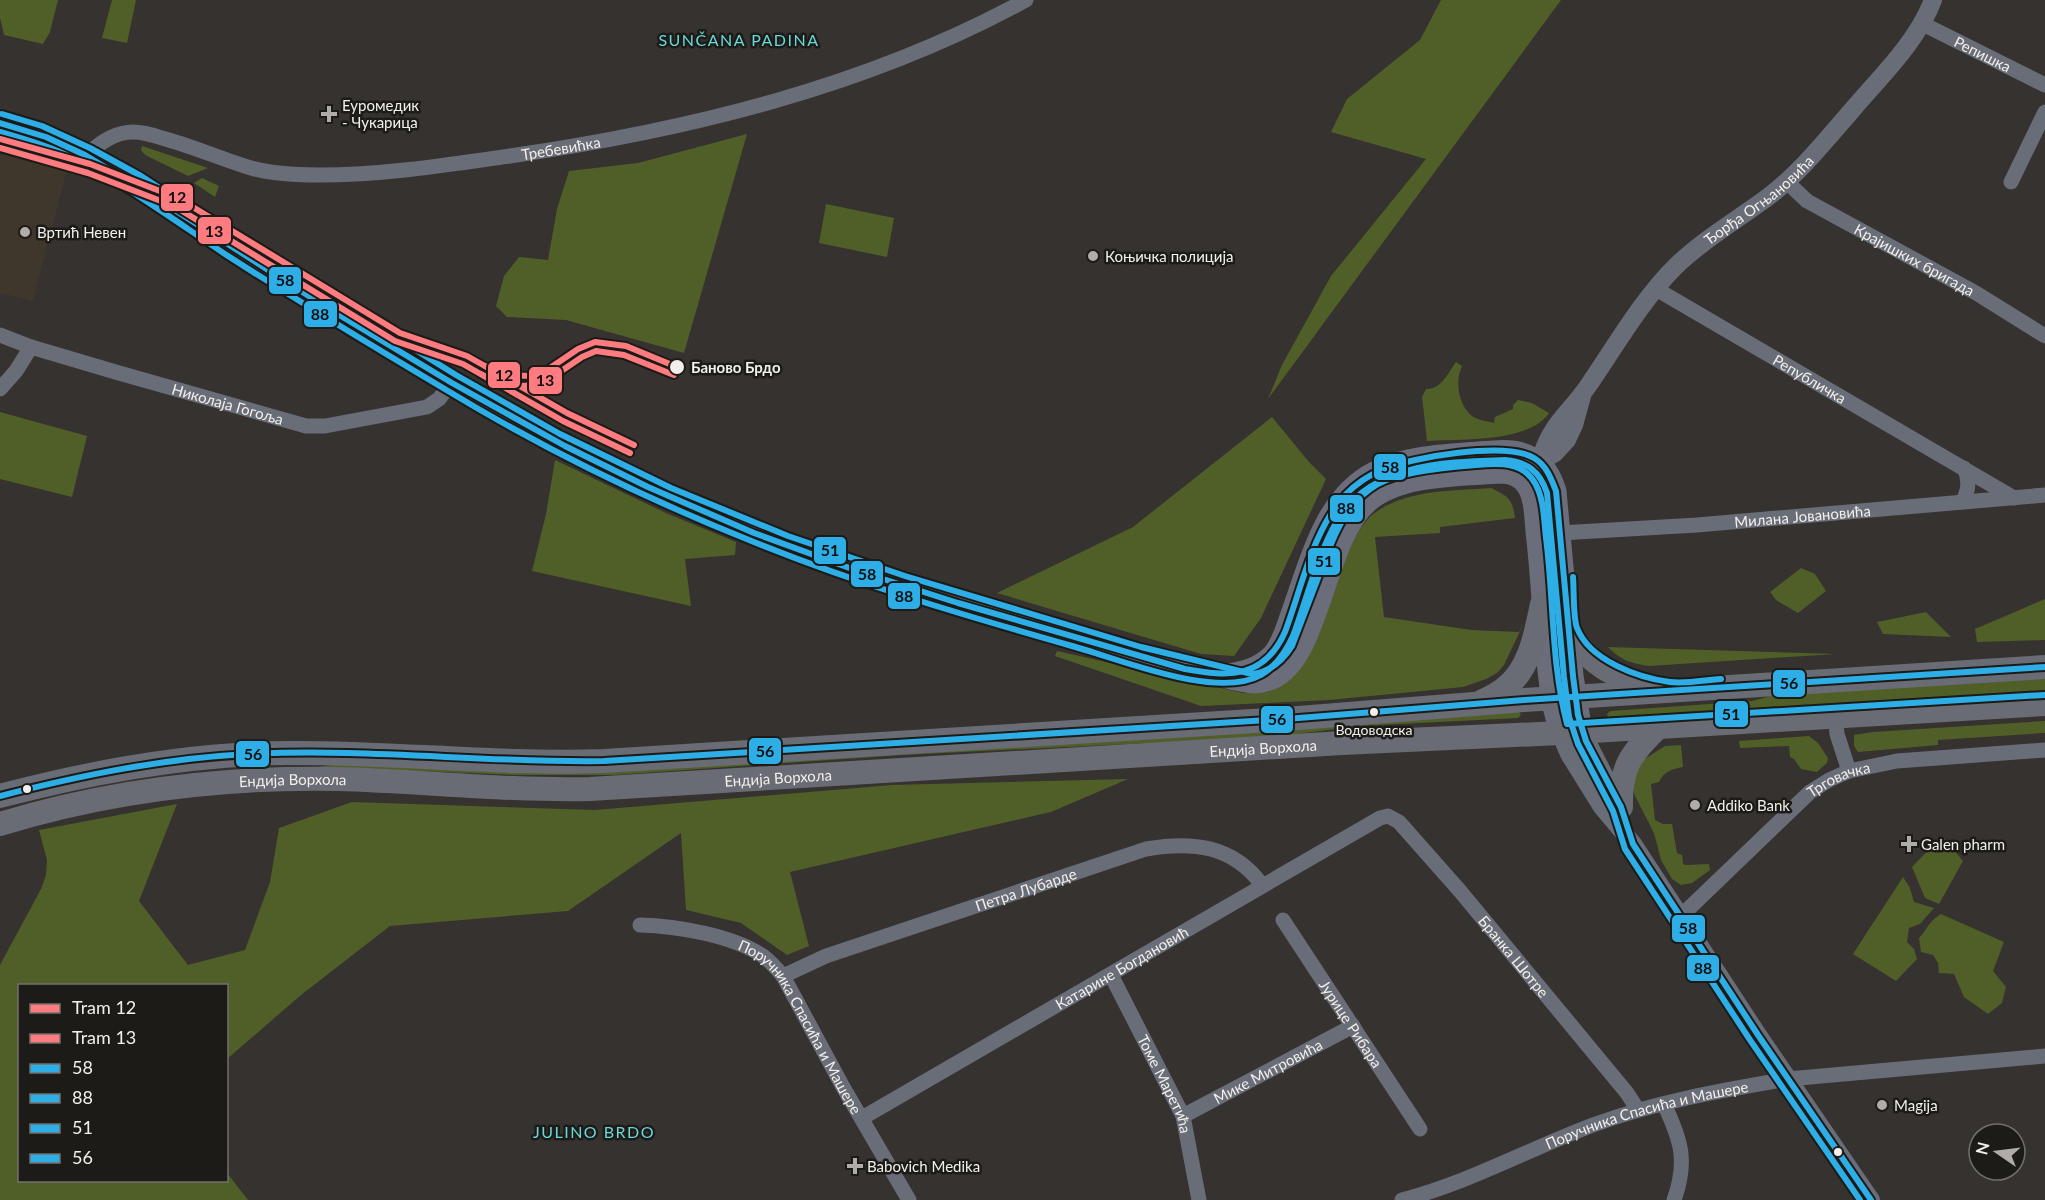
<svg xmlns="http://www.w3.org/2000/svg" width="2045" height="1200" font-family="Lato,sans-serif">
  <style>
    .built { fill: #3f362c }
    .green { fill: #505f27 }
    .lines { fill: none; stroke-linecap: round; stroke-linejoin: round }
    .minor { stroke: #686d78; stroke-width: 15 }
    .tertiary { stroke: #686d78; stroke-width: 18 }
    .secondary { stroke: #6b6e7a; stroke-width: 21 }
    .primary { stroke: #696c74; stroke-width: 24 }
    .bus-1-casing { stroke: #1d1b17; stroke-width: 10 }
    .bus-2-casing { stroke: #1d1b17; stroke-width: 10 }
    .bus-3-casing { stroke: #1d1b17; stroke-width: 10 }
    .bus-4-casing { stroke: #1d1b17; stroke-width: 10 }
    .bus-1 { stroke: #2daee7; stroke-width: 6 }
    .bus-2 { stroke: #2daee7; stroke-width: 6 }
    .bus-3 { stroke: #2daee7; stroke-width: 6 }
    .bus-4 { stroke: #2daee7; stroke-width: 6 }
    .tram-1-casing { stroke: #1d1b17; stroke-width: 10 }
    .tram-2-casing { stroke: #1d1b17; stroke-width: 10 }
    .tram-1 { stroke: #fe7c7f; stroke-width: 6 }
    .tram-2 { stroke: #fe7c7f; stroke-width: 6 }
    .poi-dot { fill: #b0ada9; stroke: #1d1b17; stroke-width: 2 }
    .stop-dot { fill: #f3efeb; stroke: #1d1b17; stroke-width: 2 }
    .labels { text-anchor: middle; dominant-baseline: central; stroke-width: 5; stroke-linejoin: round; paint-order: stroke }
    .bus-label { font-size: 14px; fill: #f3efeb; stroke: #1d1b17 }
    .street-label { font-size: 15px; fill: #f3efeb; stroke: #1d1b17 }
    .poi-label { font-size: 15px; fill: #f3efeb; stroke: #1d1b17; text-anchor: start }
    .stop-label { font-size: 15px; font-weight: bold; fill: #f3efeb; stroke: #1d1b17; text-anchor: start }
    .neighbourhood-label { font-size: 16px; letter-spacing: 1.5px; fill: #6ad7d8; stroke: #1d1b17 }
    .line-badge { stroke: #1d1b17; stroke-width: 2 }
    .pale-badge-label { font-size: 16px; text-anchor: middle; font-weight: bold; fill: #111 }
  </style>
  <rect width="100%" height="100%" fill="#35322f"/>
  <path class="built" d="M0,154L67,170L33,301L0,293Z"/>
  <g class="green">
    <path d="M0,0H58L50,32L43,44L4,35L0,18Z"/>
    <path d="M112,0H136L127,43L102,38Z"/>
    <path d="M1441,0H1561L1268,399L1282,365L1331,276L1426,159L1331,132L1347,99L1420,40Z"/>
    <path d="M747,134L684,353L566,320L507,317L496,306L504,276L519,257L548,260L557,209L569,171L638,163Z"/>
    <path d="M142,146L208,168L188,176L145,155L141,150Z"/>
    <path d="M202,178L219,186L215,197L194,183Z"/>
    <path d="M826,204L894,218L887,257L819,243Z"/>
    <path d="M1456,362L1462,366C1455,381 1458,404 1471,415C1476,420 1487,421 1494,423L1495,417L1513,409V405L1518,400L1532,403L1549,413C1529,443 1460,439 1427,441L1422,397L1426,389C1441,390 1448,373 1456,362Z"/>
    <path d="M0,412L87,436L72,497L0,479Z"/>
    <path d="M1272,417L1309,462L1326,479L1261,618L1234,656L1201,654L997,593L1133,527Z"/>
    <path d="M555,460L666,513L736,542L735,555L685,559L691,606L532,571L546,514Z"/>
    <path d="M1491,488C1509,497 1512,498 1515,518L1440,527V533L1375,537L1384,617L1471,630L1519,632L1524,623L1504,665L1497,673L1486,679L1463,687L1329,700L1201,706L1055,656L1057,651L1243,693C1275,695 1280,689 1298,664C1304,657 1311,650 1315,642C1333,608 1345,533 1376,512C1409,489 1453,491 1491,488Z"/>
    <path d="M1801,568L1815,574L1826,591L1798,613L1776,600L1770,592Z"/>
    <path d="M2045,599V640L1977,642L1975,629Z"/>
    <path d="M1926,612L1951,637L1883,634L1877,622Z"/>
    <path d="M1608,647L1836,654L1649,666C1630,663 1622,661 1608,647Z"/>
    <path d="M2045,677V695L1608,718L1607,714L1610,711L1752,701L1782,693Z"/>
    <path d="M1519,711L1521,715L1518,718L1360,726L1273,737L902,755L614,775H514L374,769L235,770L317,767L361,761Z"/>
    <path d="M2045,721V733L1938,740V745L1858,752L1854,746V735L1873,732Z"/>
    <path d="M1809,736L1818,743L1828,758L1827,763L1817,772L1801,769L1794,759L1790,757L1789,746L1740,748L1739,741Z"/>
    <path d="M1681,745L1683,767C1672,769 1664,771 1659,782L1651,784L1655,820L1663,824H1672L1677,853L1682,855L1683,863L1685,865L1709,864L1710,870L1692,883L1681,885L1672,879L1661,860L1654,833L1635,796L1632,784L1643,760L1665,746Z"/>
    <path d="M1128,779L1051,812L790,872L809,946L787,955L741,923L686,910L681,833L568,911L390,926L301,995L227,1059L226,986H20V1180H226L227,1173L248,1200H0V965L41,889L46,875L47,860L39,830L177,804L139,901L188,965L245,950L270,882L279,828L352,802L595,810L892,785Z"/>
    <path d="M1942,836L1963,861L1939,904L1925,898L1912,867Z"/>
    <path d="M1903,877L1910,888L1914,902L1934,908L1920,924L1909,928L1907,942L1914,949L1917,959L1896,981L1853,954Z"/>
    <path d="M1941,914L2004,942L1993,971L2006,987L2002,1003L1988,1014L1964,997L1954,974L1939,973L1938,963L1933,955L1921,952L1919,938C1929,927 1928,922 1941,914Z"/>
  </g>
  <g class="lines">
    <g class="minor">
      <path id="s1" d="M1921,23L2045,85"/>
      <path id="s2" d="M86,156C99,143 114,132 133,132C143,132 153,135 162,138C192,146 221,159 251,168C273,174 297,175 319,175C383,175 447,165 510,156C688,130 867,87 1026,0"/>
      <path id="s3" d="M1787,182L1807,201L1976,293L2045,336"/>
      <path d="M2011,182L2045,112"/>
      <path id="s4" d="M1656,289L2014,498"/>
      <path id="s5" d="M0,335L31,347L119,373L306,426H325L427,407L439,399L451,383"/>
      <path d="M0,389L16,371L31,347"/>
      <path d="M1962,502C1969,491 1970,480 1964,468"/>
      <path id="s6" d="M1560,533L1697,525L2045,495"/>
      <path d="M1835,715L1837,734L1849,771"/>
      <path id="s7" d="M1680,917L1810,792L1829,780L1849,771L1897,761L2045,750"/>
      <path id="s8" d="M1283,920L1420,1129"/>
      <path id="s9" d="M640,925C676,926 732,935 763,956C771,962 777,969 783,976L843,1087L909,1200"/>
      <path id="s10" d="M1111,975L1183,1116L1199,1200"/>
      <path id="s11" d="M783,976L826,956L1146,849C1192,841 1233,845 1262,885"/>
      <path d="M1664,1104C1681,1140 1688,1161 1674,1200"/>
      <path id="s12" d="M1183,1116L1353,1026"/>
      <path id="s13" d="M862,1118L1380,818L1388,816L1399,822L1460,891L1627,1093L1638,1110"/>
      <path id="s14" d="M1402,1200C1468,1183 1529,1149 1593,1125C1655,1102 1723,1090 1788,1079L2045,1056"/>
    </g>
    <g class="tertiary">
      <path id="s15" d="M1540,462C1549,425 1568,415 1588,386C1615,347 1642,299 1677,265C1704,239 1737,220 1768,197C1800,173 1826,140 1853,109C1881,76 1917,42 1933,0"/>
      <path d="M1523,480L1540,462L1555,453L1567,440L1574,425L1582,396"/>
      <path d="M1582,732L1621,808"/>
      <path d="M1560,733L1569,754L1602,807L1633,844L1758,1035L1871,1200"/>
    </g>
    <g class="secondary">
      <path d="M0,123L39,134L86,156L136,184L281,278L451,383L556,442L667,496L785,544L902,585L1067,635L1235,680C1246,682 1256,685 1267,681C1321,665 1322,542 1368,502C1401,474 1460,476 1501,473C1513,473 1522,477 1528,488C1535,500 1535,518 1536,532C1542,581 1543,630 1549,679L1551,699L1560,733"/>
      <path d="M1227,674C1244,672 1259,668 1272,655C1282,644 1286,628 1291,614C1309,565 1323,498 1374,472C1410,454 1455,454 1494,451C1527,448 1547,460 1556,491L1573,676L1582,732"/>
    </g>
    <g class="primary">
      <path d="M1568,631C1591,665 1611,676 1650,686"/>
      <path d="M1481,702C1489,698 1498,694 1505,688C1530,669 1536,633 1542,604"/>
      <path d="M0,796C94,771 189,754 287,753C393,752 498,765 604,761L1286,719L1524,700L2045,667"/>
      <path d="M1621,807C1620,769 1630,754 1657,728"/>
      <path id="s16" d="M0,824C108,791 223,777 336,779C421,781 505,791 590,789L1342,743L1560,733L2045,704"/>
    </g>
    <defs>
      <path id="bus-1" d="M0,123L46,137L85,155L156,198L326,307L452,383L565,446L648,487L754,533L855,570L958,603L1185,669C1229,677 1264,679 1285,632C1302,587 1312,532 1345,495C1355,485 1369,475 1382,470C1411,457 1506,441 1534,458C1546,465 1551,478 1556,491L1573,676L1578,715L1586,741L1621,807L1633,844L1758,1035L1871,1200"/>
      <path id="bus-2" d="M0,132C21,138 42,144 62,153C119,179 175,221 228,256C309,308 392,358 475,407C563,458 654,502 749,540C854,583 963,615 1072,646C1120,659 1216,700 1261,675C1277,666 1286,651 1293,636C1307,598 1317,556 1337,521C1371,463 1446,462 1505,460C1528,462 1540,472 1547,493L1564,677L1569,717L1578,744L1613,811L1625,849L1750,1040L1860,1200"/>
      <g id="bus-3">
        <path d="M2,114L42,126L90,148L141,176L286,270L456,375L560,434L671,488L788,536L905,576L1141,647L1252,674C1270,672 1282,662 1292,646C1301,623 1309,601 1318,578C1331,543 1343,504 1378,484C1401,471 1449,467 1476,465C1499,463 1524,461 1536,485C1544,500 1544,521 1546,538C1554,600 1551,663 1567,724L2044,695"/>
        <path d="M1573,577C1574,589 1573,618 1577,628C1590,661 1639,678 1670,682C1687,684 1705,680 1721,679"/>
      </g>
      <path id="bus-4" d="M0,796C82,775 165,758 250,754C368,748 486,763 604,761L1286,719L1524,700L2045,667"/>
    </defs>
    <use href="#bus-1" class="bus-1-casing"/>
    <use href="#bus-2" class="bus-2-casing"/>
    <use href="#bus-3" class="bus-3-casing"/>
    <use href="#bus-4" class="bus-4-casing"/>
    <use href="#bus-1" class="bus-1"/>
    <use href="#bus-2" class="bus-2"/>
    <use href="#bus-3" class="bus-3"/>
    <use href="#bus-4" class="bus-4"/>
    <defs>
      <g id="tram-1">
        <path d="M0,139L90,164L178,198L400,333L467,356L501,375L533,376L547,370L578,349L595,342L626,346L677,367"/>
        <path d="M485,366L567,413L634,445"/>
      </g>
      <g id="tram-2">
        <path d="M0,148L88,173L174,206L395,341L463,364L498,384L521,386L536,385L551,378L582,357L596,351L624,355L674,375"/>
        <path d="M481,374L563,421L630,453"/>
      </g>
    </defs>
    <use href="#tram-1" class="tram-1-casing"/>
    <use href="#tram-2" class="tram-2-casing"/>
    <use href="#tram-1" class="tram-1"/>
    <use href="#tram-2" class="tram-2"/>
  </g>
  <g class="poi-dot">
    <path d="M326 105h6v6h6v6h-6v6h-6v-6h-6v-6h6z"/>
    <circle cx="25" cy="232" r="6"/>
    <circle cx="1093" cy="256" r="6"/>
    <circle cx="1695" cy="805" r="6"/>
    <path d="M1906 835h6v6h6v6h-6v6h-6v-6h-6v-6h6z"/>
    <circle cx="1882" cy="1105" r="6"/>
    <path d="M852 1157h6v6h6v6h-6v6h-6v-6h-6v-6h6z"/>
  </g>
  <g class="stop-dot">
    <circle cx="677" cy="367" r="8"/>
    <circle cx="1374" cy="712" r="5"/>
    <circle cx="27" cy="789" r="5"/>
    <circle cx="1838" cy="1152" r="5"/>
  </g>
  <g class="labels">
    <g class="bus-label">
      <text x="1374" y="729">Водоводска</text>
    </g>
    <g class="street-label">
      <text stroke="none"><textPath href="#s1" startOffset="69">Репишка</textPath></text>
      <text stroke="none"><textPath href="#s2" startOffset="490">Требевићка</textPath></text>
      <text stroke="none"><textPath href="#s15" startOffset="346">Ђорђа Огњановића</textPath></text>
      <text stroke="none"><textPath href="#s3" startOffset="150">Крајишких бригада</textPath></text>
      <text stroke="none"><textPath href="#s4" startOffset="178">Републичка</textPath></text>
      <text stroke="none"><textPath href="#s5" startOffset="238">Николаја Гогоља</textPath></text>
      <text stroke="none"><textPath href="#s6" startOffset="243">Милана Јовановића</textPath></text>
      <text stroke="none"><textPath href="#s16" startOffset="1269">Ендија Ворхола</textPath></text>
      <text stroke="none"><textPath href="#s16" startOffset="783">Ендија Ворхола</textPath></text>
      <text stroke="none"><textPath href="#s16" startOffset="297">Ендија Ворхола</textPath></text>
      <text stroke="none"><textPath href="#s7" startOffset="212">Трговачка</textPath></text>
      <text stroke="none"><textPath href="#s11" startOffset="258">Петра Лубарде</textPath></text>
      <text stroke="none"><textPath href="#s13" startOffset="796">Бранка Шотре</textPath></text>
      <text stroke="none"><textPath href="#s13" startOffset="300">Катарине Богдановић</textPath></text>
      <text stroke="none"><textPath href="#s8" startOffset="124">Јурице Рибара</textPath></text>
      <text stroke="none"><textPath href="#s9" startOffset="207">Поручника Спасића и Машере</textPath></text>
      <text stroke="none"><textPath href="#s12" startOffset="96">Мике Митровића</textPath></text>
      <text stroke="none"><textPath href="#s10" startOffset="122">Томе Маретића</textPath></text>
      <text stroke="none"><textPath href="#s14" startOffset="260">Поручника Спасића и Машере</textPath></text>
    </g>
    <g class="poi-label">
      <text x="342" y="105">Еуромедик<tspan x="342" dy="17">- Чукарица</tspan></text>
      <text x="37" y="232">Вртић Невен</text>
      <text x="1105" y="256">Коњичка полиција</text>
      <text x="1707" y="805">Addiko Bank</text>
      <text x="1921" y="844">Galen pharm</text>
      <text x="1894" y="1105">Magija</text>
      <text x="867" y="1166">Babovich Medika</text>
    </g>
    <g class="stop-label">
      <text x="691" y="367">Баново Брдо</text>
    </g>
    <g class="neighbourhood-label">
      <text x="739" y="39">SUNČANA PADINA</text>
      <text x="594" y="1131">JULINO BRDO</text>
    </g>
  </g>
  <g class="line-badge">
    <rect x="160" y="183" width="34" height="29" rx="6" fill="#fe7c7f"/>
    <rect x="197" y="216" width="35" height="29" rx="6" fill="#fe7c7f"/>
    <rect x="268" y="266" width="34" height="29" rx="6" fill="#2daee7"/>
    <rect x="303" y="300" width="35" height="28" rx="6" fill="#2daee7"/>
    <rect x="487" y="361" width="34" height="28" rx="6" fill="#fe7c7f"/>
    <rect x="528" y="366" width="35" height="29" rx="6" fill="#fe7c7f"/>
    <rect x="1373" y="453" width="34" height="28" rx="6" fill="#2daee7"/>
    <rect x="1329" y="494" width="35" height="29" rx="6" fill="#2daee7"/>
    <rect x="813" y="536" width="34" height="29" rx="6" fill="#2daee7"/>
    <rect x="1307" y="547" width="34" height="29" rx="6" fill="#2daee7"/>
    <rect x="850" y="560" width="34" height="28" rx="6" fill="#2daee7"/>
    <rect x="887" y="582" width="34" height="28" rx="6" fill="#2daee7"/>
    <rect x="1772" y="669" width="34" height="29" rx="6" fill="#2daee7"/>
    <rect x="1714" y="700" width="35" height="28" rx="6" fill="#2daee7"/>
    <rect x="1260" y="705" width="34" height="29" rx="6" fill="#2daee7"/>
    <rect x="748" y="737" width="34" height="28" rx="6" fill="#2daee7"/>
    <rect x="235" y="740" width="35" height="28" rx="6" fill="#2daee7"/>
    <rect x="1671" y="914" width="35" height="29" rx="6" fill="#2daee7"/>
    <rect x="1686" y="954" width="34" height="28" rx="6" fill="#2daee7"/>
  </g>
  <g class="pale-badge-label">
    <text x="177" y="203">12</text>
    <text x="214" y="237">13</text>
    <text x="285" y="286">58</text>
    <text x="320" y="320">88</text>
    <text x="504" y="381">12</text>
    <text x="545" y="386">13</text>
    <text x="1390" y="473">58</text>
    <text x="1346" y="514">88</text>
    <text x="830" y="556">51</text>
    <text x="1324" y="567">51</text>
    <text x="867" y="580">58</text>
    <text x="904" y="602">88</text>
    <text x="1789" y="689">56</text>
    <text x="1731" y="720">51</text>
    <text x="1277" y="725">56</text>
    <text x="765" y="757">56</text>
    <text x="253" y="760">56</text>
    <text x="1688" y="934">58</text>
    <text x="1703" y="974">88</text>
  </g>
  <rect x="18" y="984" width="210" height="198" fill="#1d1b17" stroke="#73706c" stroke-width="1.5"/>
  <rect x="30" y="1004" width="30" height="9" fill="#fe7c7f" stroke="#73706c" stroke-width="1.5"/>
  <text x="72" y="1014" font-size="18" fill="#f3efeb">Tram 12</text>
  <rect x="30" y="1034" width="30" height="9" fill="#fe7c7f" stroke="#73706c" stroke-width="1.5"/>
  <text x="72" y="1044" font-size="18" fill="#f3efeb">Tram 13</text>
  <rect x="30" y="1064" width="30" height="9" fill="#2daee7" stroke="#73706c" stroke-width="1.5"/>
  <text x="72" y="1074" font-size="18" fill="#f3efeb">58</text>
  <rect x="30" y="1094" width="30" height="9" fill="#2daee7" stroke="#73706c" stroke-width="1.5"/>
  <text x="72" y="1104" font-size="18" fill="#f3efeb">88</text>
  <rect x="30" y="1124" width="30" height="9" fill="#2daee7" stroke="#73706c" stroke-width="1.5"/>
  <text x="72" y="1134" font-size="18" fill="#f3efeb">51</text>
  <rect x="30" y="1154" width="30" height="9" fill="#2daee7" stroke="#73706c" stroke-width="1.5"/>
  <text x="72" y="1164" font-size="18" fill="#f3efeb">56</text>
  <g transform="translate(1997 1152) rotate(284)"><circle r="28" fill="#1d1b17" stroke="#73706c" stroke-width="1.5"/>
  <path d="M0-4.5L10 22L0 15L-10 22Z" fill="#b0ada9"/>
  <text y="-9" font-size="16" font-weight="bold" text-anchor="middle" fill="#f3efeb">N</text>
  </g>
</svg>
